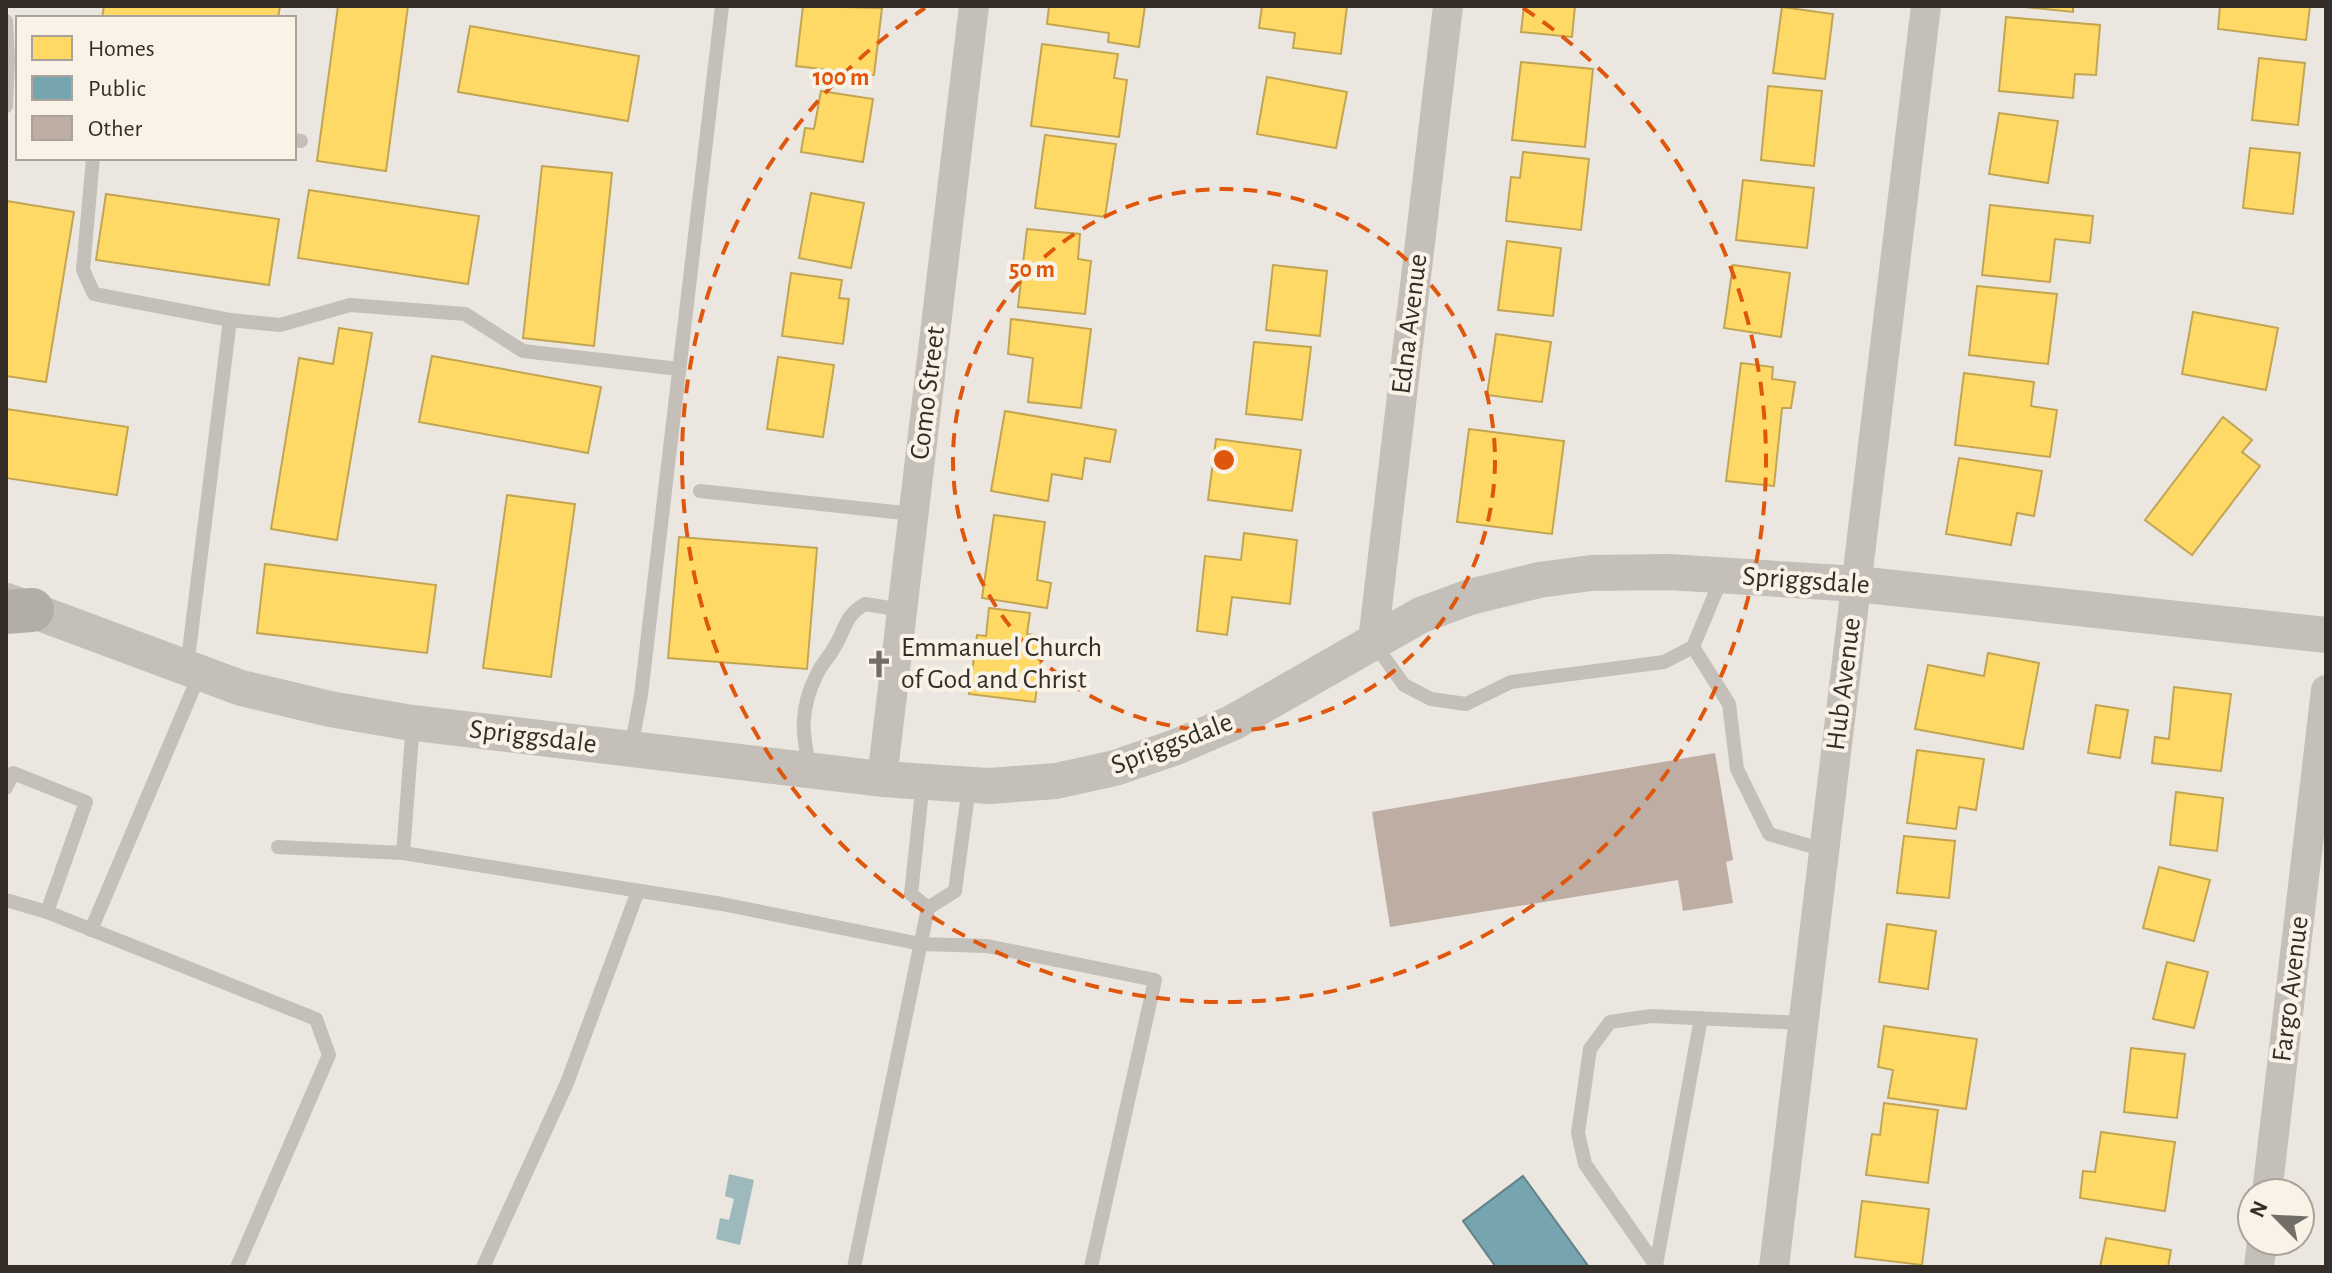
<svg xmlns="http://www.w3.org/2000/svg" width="2332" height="1273" font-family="'Alegreya Sans',sans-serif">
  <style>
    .water { fill: #9db9bb }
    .homes { fill: #ffd966; stroke: #c2a553; stroke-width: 2 }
    .public { fill: #76a5af; stroke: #628186; stroke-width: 2 }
    .building { fill: #bdada3 }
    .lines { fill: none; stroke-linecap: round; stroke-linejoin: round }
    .service { stroke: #c4bfb9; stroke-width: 14 }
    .minor { stroke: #c4bfb9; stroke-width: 30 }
    .tertiary { stroke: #c4bfb9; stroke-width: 36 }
    .primary { stroke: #b3ada8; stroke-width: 44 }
    .ring { fill: none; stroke: #df570d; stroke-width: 4; stroke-dasharray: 14 10 }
    .labels { text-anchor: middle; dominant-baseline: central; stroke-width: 8; stroke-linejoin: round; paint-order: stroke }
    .street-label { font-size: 28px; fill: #342d28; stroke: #f8f2e7 }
    .poi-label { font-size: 28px; fill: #342d28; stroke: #f8f2e7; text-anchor: start }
    .centre { fill: #df570d; stroke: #f8f2e7; stroke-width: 4 }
    .ring-label { font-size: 24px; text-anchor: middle; font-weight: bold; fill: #df570d; stroke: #f8f2e7; stroke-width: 8; stroke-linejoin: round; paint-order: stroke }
  </style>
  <rect width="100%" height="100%" fill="#ebe7e0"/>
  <path class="water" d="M729,1174L754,1180L740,1245L716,1239L720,1218L729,1220L734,1199L725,1196Z"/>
  <g class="homes">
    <path d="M104,6H280L278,18H102Z"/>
    <path d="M338,6H408L386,171L317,161Z"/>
    <path d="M803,6L882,8L874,75L796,66Z"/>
    <path d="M1049,6H1145L1139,47L1108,42L1109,33L1047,24Z"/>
    <path d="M1262,6H1347L1341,54L1293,48L1295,33L1259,28Z"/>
    <path d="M1524,6H1575L1572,37L1521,32Z"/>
    <path d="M2015,6H2073V12Z"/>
    <path d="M2220,6H2310L2306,40L2218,29Z"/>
    <path d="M1782,7L1833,14L1825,79L1773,73Z"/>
    <path d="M2006,17L2100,25L2096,75L2075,74L2073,98L1999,91Z"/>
    <path d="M470,26L639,56L628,121L458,92Z"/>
    <path d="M1042,44L1118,54L1114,78L1127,80L1119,137L1031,126Z"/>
    <path d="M2259,58L2305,63L2298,125L2252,120Z"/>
    <path d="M1521,62L1593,69L1585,147L1512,140Z"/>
    <path d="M1267,77L1347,92L1336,148L1257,134Z"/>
    <path d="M1768,86L1822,91L1814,166L1761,160Z"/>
    <path d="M821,91L873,99L863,162L801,152L805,128L814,129Z"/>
    <path d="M1999,113L2058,121L2048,183L1989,174Z"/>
    <path d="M1045,135L1116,144L1105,217L1035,208Z"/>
    <path d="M2250,148L2300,153L2293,214L2243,208Z"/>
    <path d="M1523,152L1589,159L1581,230L1506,221L1511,177L1520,178Z"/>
    <path d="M542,166L612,173L594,346L523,338Z"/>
    <path d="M1743,180L1814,188L1807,248L1736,240Z"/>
    <path d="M309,190L479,216L468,284L298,258Z"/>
    <path d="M811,193L864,203L851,268L799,258Z"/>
    <path d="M106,194L279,219L269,285L96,260Z"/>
    <path d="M7,201L74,212L46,382L6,376Z"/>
    <path d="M1990,205L2093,216L2090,243L2055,239L2050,282L1982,275Z"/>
    <path d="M1027,229L1080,234L1078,259L1091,261L1085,314L1018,307Z"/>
    <path d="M1507,241L1561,248L1553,316L1498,310Z"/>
    <path d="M1273,265L1327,271L1320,336L1266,330Z"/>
    <path d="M1733,265L1790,273L1781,337L1724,328Z"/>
    <path d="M791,273L842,280L839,298L849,299L843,344L782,336Z"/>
    <path d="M1977,286L2057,294L2048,364L1969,355Z"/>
    <path d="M2193,312L2278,328L2266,390L2182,374Z"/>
    <path d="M1011,319L1091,329L1081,408L1028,402L1033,358L1008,354Z"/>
    <path d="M339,328L372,333L337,540L271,529L299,358L333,364Z"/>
    <path d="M1496,334L1551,342L1542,402L1487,395Z"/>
    <path d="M1254,342L1311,347L1302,420L1246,414Z"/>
    <path d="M432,356L601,387L588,453L419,422Z"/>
    <path d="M778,357L834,365L823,437L767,429Z"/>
    <path d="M1741,363L1773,367L1772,379L1795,382L1791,408H1782L1774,486L1726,481Z"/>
    <path d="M1964,373L2034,382L2031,406L2057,410L2050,457L1955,445Z"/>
    <path d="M6,409L128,427L117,495L6,478Z"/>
    <path d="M1005,411L1116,430L1110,462L1085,458L1082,479L1052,474L1048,501L991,491Z"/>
    <path d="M2223,417L2252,440L2242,452L2260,466L2192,555L2145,520Z"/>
    <path d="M1469,429L1564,441L1552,534L1457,522Z"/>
    <path d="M1216,439L1301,450L1292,511L1208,500Z"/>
    <path d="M1959,458L2042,471L2034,516L2017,513L2011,545L1946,534Z"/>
    <path d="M507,495L575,504L551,677L483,668Z"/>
    <path d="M994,515L1045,522L1037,580L1051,583L1047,608L982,598Z"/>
    <path d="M1244,533L1297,540L1290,604L1232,597L1227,635L1197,631L1205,556L1241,560Z"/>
    <path d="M679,537L817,548L807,669L668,658Z"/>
    <path d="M265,564L436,585L427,653L257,633Z"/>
    <path d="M989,608L1030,613L1027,634L1044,636L1035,702L969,694L977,635L986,636Z"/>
    <path d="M1988,653L2039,663L2023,749L1915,729L1928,665L1984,676Z"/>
    <path d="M2174,687L2231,694L2221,771L2152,763L2155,737L2169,739Z"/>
    <path d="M2096,705L2128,710L2120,758L2088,753Z"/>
    <path d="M1917,750L1984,759L1976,810L1959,807L1956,829L1907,823Z"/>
    <path d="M2176,792L2223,798L2217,851L2170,845Z"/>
    <path d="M1904,836L1955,841L1949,898L1897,893Z"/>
    <path d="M2159,867L2210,880L2194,941L2143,928Z"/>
    <path d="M1887,924L1936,931L1928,989L1879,982Z"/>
    <path d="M2167,962L2208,972L2194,1028L2153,1019Z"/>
    <path d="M1884,1026L1977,1039L1966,1109L1888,1098L1893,1070L1878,1067Z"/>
    <path d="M2131,1048L2185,1054L2177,1118L2124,1112Z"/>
    <path d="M1884,1103L1938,1110L1928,1183L1866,1175L1872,1134L1880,1135Z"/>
    <path d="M2101,1132L2175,1142L2165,1211L2080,1198L2083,1171L2095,1172Z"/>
    <path d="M1862,1201L1929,1209L1922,1265L1855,1257Z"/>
    <path d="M2106,1238L2171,1250L2168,1267H2100Z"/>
  </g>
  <path class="public" d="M1523,1176L1589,1267H1496L1463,1221Z"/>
  <path class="building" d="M1715,753L1733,860L1726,862L1733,903L1683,911L1678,880L1390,927L1372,812Z"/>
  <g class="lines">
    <g class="service">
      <path d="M6,21L8,59L6,106"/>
      <path d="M294,140L301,141"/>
      <path d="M93,158L83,270L94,294L230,320L280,325L350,305L465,314L523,351L679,369"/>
      <path d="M700,491L913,514"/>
      <path d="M1373,642L1404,685L1431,699L1466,704L1511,682L1664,662L1693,647L1722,577"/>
      <path d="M1693,647L1729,704L1737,769L1769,834L1824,850"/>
      <path d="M187,667L230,320"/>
      <path d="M631,748L641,695L722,6"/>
      <path d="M810,770C802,733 799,710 817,674C821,665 829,657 834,648C846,629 844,616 865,604L902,610"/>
      <path d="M923,782L911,894L928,908"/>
      <path d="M6,788L13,773L86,802L47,912"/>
      <path d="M278,847L403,853L413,723"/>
      <path d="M403,853L722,904L921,944L987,946L1155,980L1091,1267"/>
      <path d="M6,900L47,912L316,1019L329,1055L237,1267"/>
      <path d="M91,930L200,673"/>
      <path d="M1656,1265L1701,1018"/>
      <path d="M483,1267L567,1083L638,891"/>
      <path d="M854,1267L928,908L955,891L969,787"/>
      <path d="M1657,1267L1585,1164L1578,1133L1590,1049L1610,1022L1651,1016L1803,1023"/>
    </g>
    <g class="minor">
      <path d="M1373,641L1448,6"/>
      <path d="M882,779L974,6"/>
      <path d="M2267,1193L2326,690"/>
      <path d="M1774,1267L1926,6"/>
      <path d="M2259,1267L2262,1241"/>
    </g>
    <path class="tertiary" d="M7,601L241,688L330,709L406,722L882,779L989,786L1056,781L1115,768L1176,747L1232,723L1421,615L1470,597L1539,580L1591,573L1669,572L1857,584L2326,635"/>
    <path class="primary" d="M6,612L32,610"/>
  </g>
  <g class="ring">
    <circle cx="1224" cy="460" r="271"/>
    <path d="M1523 8A542 542 0 1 1 925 8"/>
  </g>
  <defs>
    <symbol id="church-bare" viewBox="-9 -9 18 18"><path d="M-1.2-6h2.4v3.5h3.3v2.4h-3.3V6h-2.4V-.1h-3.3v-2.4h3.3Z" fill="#746e68" stroke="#f8f2e7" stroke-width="2.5" paint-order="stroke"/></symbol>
  </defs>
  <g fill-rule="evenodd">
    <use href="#church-bare" x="859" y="644" width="40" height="40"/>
  </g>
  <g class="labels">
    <g class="street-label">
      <text transform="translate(1410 324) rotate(-83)">Edna Avenue</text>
      <text transform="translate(928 393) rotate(-83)">Como Street</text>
      <text transform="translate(1806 581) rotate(4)">Spriggsdale</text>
      <text transform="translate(1844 684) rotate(-83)">Hub Avenue</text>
      <text transform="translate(533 737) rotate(7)">Spriggsdale</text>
      <text transform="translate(1172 744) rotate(-21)">Spriggsdale</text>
      <text transform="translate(2291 989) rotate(-83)">Fargo Avenue</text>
    </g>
    <g class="poi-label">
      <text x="901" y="648">Emmanuel Church<tspan x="901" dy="32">of God and Christ</tspan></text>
    </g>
  </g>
  <circle cx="1224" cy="460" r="12" class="centre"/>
  <g class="ring-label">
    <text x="841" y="85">100 m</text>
    <text x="1032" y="277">50 m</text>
  </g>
  <rect width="2332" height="1273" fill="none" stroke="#342d28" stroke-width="16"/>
  <rect x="16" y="16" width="280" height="144" fill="#f8f2e7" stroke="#aaa39b" stroke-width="2"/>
  <rect x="32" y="36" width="40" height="24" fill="#ffd966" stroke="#aaa39b" stroke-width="2"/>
  <text x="88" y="56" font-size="24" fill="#342d28">Homes</text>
  <rect x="32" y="76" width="40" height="24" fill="#76a5af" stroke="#aaa39b" stroke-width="2"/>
  <text x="88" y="96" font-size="24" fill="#342d28">Public</text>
  <rect x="32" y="116" width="40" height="24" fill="#bdada3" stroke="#aaa39b" stroke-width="2"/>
  <text x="88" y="136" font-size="24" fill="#342d28">Other</text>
  <g transform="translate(2276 1217) rotate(294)"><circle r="38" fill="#f8f2e7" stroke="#aaa39b" stroke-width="2"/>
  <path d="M0-6L14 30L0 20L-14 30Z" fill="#746e68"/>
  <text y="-12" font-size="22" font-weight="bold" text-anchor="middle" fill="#342d28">N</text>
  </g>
</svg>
